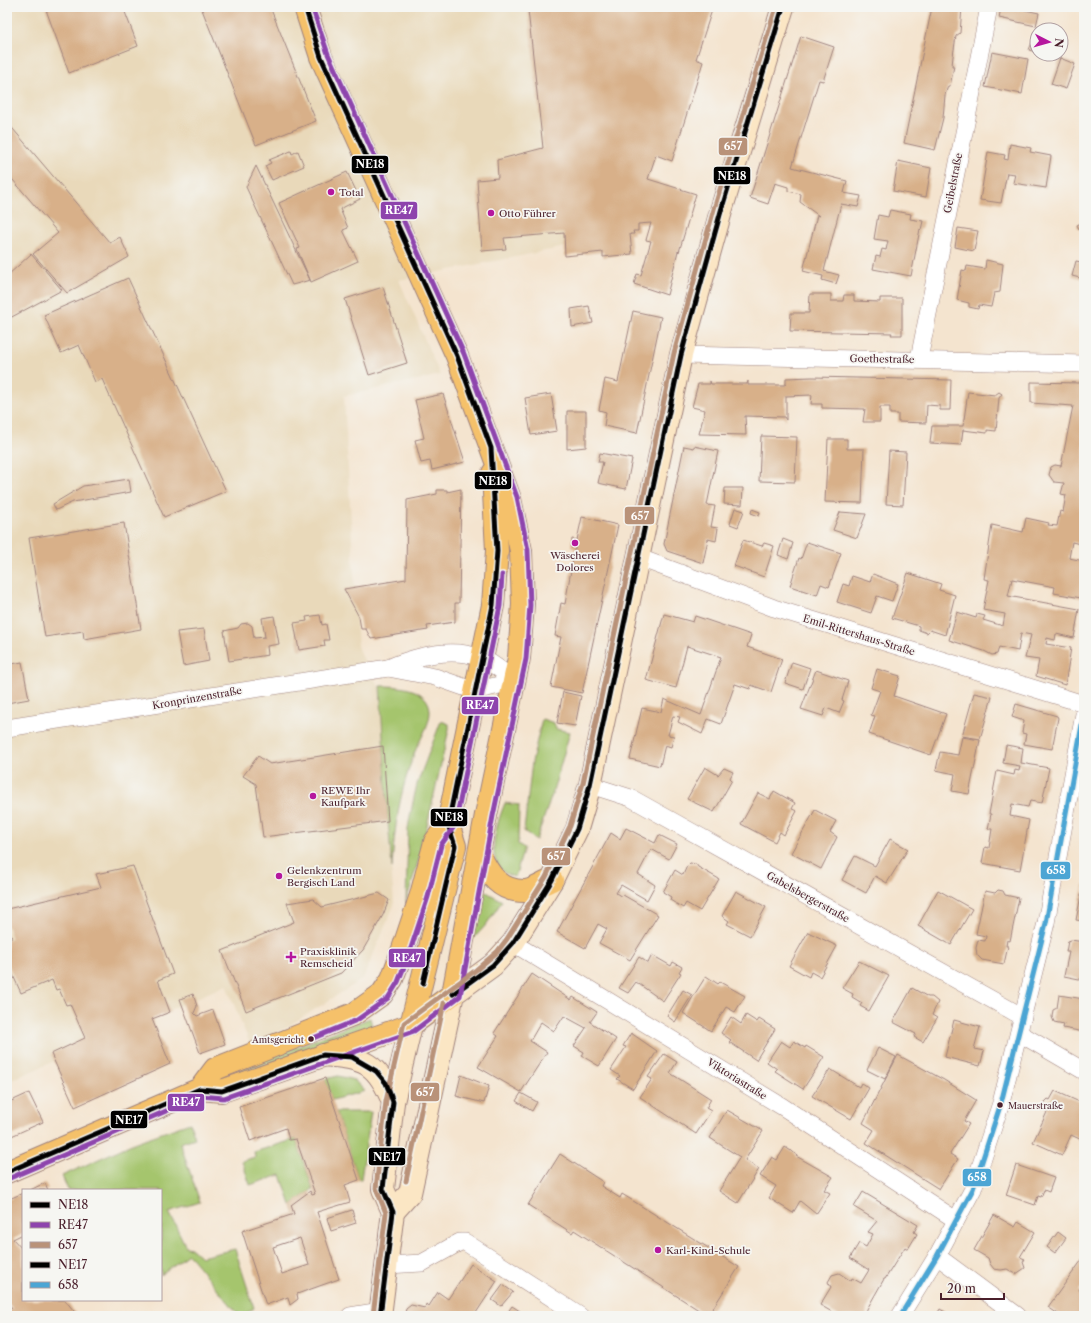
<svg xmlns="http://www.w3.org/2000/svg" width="1091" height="1323" font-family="'Libre Caslon Text',serif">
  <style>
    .built { fill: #e9d9ba }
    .green { fill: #a5c56d; stroke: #78724c }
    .building { fill: #d8b089; fill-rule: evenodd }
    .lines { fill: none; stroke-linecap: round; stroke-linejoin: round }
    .street-casing { stroke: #9f827d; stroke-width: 18 }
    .secondary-casing { stroke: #9f827d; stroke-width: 24 }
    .primary-casing { stroke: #9f827d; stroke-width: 24 }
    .street { stroke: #fff; stroke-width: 17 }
    .secondary { stroke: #fbe6c4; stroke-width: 22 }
    .primary { stroke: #f5c16b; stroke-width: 22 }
    .bus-1-casing { stroke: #f6f6f2; stroke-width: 8 }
    .bus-2-casing { stroke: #f6f6f2; stroke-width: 8 }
    .bus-3-casing { stroke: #f6f6f2; stroke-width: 8 }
    .bus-4-casing { stroke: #f6f6f2; stroke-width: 8 }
    .bus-5-casing { stroke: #f6f6f2; stroke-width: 8 }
    .bus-1 { stroke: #000; stroke-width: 5 }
    .bus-2 { stroke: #8e44ad; stroke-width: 5 }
    .bus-3 { stroke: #b99279; stroke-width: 5 }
    .bus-4 { stroke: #000; stroke-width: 5 }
    .bus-5 { stroke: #4ca5d4; stroke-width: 5 }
    .poi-dot { fill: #b5179e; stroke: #f6f6f2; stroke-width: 1.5 }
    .bus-dot { fill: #4a1f2b; stroke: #f6f6f2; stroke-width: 1.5 }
    .labels { text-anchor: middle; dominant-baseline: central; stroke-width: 3.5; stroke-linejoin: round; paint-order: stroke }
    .bus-label { font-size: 9px; fill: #4a1f2b; stroke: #f6f6f2; text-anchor: end }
    .street-label { font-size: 10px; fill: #4a1f2b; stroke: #f6f6f2 }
    .poi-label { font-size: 10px; fill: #4a1f2b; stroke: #f6f6f2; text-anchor: start }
    .line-badge { stroke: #f6f6f2; stroke-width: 1.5 }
    .badge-label { font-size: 11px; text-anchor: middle; font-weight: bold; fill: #fff }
  </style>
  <rect width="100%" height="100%" fill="#f6f6f2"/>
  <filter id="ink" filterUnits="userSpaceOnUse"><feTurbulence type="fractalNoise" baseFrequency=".025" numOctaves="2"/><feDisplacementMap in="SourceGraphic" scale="8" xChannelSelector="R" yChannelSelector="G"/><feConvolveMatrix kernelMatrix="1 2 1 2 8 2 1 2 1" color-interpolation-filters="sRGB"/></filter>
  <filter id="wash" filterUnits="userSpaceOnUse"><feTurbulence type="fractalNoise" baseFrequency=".012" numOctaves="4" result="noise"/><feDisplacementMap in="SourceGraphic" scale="16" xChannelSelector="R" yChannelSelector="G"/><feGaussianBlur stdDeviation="0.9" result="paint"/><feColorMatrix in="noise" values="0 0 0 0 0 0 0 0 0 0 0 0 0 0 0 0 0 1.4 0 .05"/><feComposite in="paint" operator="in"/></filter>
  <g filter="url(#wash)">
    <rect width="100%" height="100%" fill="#f4e4cf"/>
    <path class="built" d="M7,7H624L611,238L399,280L440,375L344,396L358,649L379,687L394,905L363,979L252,1049L226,985L7,1082Z"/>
    <g class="green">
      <path d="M380,686C396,686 423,687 429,705C434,720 419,740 414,754C400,791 394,828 392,868L388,821Z"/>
      <path d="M542,719L554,723L556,729L570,732L552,795L536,840L524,831L532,762Z"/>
      <path d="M441,721L449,724V729L421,852L406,902L408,829L410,816L417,784Z"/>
      <path d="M505,803L519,805L518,844L524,848L515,877C481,870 496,825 505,803Z"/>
      <path d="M483,890L502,901L486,925L472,940Z"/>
      <path d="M370,1018L373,1029L233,1076L230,1075L231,1073Z"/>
      <path d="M338,1076L354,1080L365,1091L332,1100L325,1079Z"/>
      <path d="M336,1112H371L361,1179L359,1180Z"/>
      <path d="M190,1123L195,1138L180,1143L200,1202L169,1212L186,1247L191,1248L201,1257L235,1249L254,1308L243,1316H240L188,1254L161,1275V1190H68L62,1176L136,1142Z"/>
      <path d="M296,1139L313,1189L291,1205L281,1175L250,1185L242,1161L255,1157L254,1152Z"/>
    </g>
    <g id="blocks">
      <g class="building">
        <path d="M45,7H123L138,46L69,73Z"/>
        <path d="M201,7H270L316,121L256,145Z"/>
        <path d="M559,7H713L696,59L703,62L672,161L656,155L648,179L696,194L679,252L678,251L667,295L634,284L637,274L641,275L651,241L646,240L651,223L638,224V231H633L634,234H630L632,254L603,257V252L565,256L564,233L504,238L506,249L482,251L477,180L498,178L497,160L543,148L528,10Z"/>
        <path d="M932,7H962L960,33L956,36L953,56L952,66H954L950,86H948L945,95L943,118L935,150L904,143Z"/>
        <path d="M1001,7H1026L1025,10L1039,13L1036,26L999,18Z"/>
        <path d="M801,36L834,47L823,81L819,80L792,167L847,181L844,193L861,196L858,207L841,204L824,271L839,275L836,284L822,280L823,276L803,271L817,215L819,216L800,202L801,194L788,191V187L775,183L768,204L750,198Z"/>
        <path d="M1033,40L1037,41V52L1029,50Z"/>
        <path d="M992,52L1028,59L1022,94L985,87Z"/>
        <path d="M1060,58L1075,64L1066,89L1051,84Z"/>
        <path d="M7,122L110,243L120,237L129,257L67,293L33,254L58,233L7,173Z"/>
        <path d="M1010,144L1031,148L1030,152L1051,156L1046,188L1013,183L1015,174L1007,173L1001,203L980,200L988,152L1005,155L1004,159L1008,160Z"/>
        <path d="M291,151L292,154L298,151L304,166L272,180L265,166L271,163L269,160Z"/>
        <path d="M898,161L931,168L926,197L893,191Z"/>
        <path d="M256,166L310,280L292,285L246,187Z"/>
        <path d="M347,172L360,199L340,209L348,228L343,230L358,261L311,282L297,249L300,248L279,203Z"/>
        <path d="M890,210L911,214L910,219L923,221L921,230L920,229L911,276L873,269L876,256L880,257L882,249L886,250L888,241L874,239L878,215L888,217Z"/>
        <path d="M1084,216V227L1079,229L1077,225L1081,223Z"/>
        <path d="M958,228L978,231L974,251L955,247Z"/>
        <path d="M1084,253V279L1072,276L1076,261L1081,262Z"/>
        <path d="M31,254L62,290L8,319L7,276Z"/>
        <path d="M986,260L1003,264L1000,292L994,293L991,307L979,305L978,309L969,307V303L957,300L962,270L966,271L967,266L985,269Z"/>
        <path d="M128,278L226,491L164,517L102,379L95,382L79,345L61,353L44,315Z"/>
        <path d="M383,287L407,363L369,375L345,299Z"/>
        <path d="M810,294H831V301H843L844,295H854V301L880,302V298H902V335H891L892,333L790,331L791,313H809Z"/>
        <path d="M589,306L593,323L572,327L571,309Z"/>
        <path d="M633,311L661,317L637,433L604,426L606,412L599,410L605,379L618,382Z"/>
        <path d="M812,377L951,380L950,410H940V406L927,405L926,423L898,422V414H890V407H880V422H863L865,409L822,408V404H811L812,395L786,396V420L784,417L745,416L746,435L699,434L705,410L692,407L698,384H710V381L711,384H747L748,381V385H784L786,384V378Z"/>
        <path d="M1031,382L1081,383L1084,385V545L1072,542L1069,558L1084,561V583L1081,598L1054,593L1055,587L1012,579L1008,596L1079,609L1074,638L1056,634L1055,640L1047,638L1046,644L1071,648L1065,685L1036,676L1039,660L1025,658L1031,635L1021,633L1018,651L999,647L997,654L992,655L984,651L949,640L957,612L976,618L977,614L985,616L983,620L1003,626L1005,614L983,610L989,580L984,579L992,525L1023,532L1026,518L1049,523L1048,525L1057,526L1060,511L1063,512L1066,495L1061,494L1064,483L1054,482L1049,475L1051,467L1055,465L1061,466L1073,406L1031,403Z"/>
        <path d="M968,392L995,395L999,392L1002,394L999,398L996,431L987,430V433L963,430L961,445L930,443L932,426H963Z"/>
        <path d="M443,394L465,462L432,470L430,461L421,463L415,440L424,438L415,400Z"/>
        <path d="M551,394L557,431L531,435L525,398Z"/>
        <path d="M567,411H586V447L567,449Z"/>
        <path d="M761,436L797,437L795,482L759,481Z"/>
        <path d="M828,439H847V449H864L862,503L825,502Z"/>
        <path d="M684,446L694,448V446L718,451L707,505L715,506L711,527L718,528L716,541L708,539L703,563L667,551L664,544Z"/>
        <path d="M889,451L906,452L903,505L886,504Z"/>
        <path d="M600,453L632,459L626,489L598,483L603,462H598Z"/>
        <path d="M129,479L131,492L73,502L56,510L53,504L83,486Z"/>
        <path d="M725,488H743L742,505L724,504Z"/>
        <path d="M461,489L459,603H455V622L427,626L428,630L371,639L366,629H361L359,617L344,589L406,579L407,500L437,494V490H447V492Z"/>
        <path d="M735,508L744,511L738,527L730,524Z"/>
        <path d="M752,509L760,512L759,516L751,513Z"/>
        <path d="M840,512L866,514L857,538L833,530Z"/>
        <path d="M582,517L618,525L582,693L551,687L561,637L555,636L561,603L565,604L575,548L571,547L572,539L577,540Z"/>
        <path d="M124,523L141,629L84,639L83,631L45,637L29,538Z"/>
        <path d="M783,539L793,543L788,559L778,555Z"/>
        <path d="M743,540L762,546L764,543L774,546L764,577L734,566Z"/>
        <path d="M807,542L841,553L829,587L821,584L817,595L790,586L799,558L801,559Z"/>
        <path d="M908,573L941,584L939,590L955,595L945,635L930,630L927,633L919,630V626L892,618Z"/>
        <path d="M873,574L898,584L892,601L877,596L871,613L837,602L843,584L849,586L852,576L870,582Z"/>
        <path d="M664,614L693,622L695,616L751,635L747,647L782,659L771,692L751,685L750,689L735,684L721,724L708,719L702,734L678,722L680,717L673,716L668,735L674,736L671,747L665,745L660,766L630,759L642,708L661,712L664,699L701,715L721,657L687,646L676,688L646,680Z"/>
        <path d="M320,615L322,625L326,624L329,640H324L325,646L299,650L294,623L307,621L306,617Z"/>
        <path d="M274,616L279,644L267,646L268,655L229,661L224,631L238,628L241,624L248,623L252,626L254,638L265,637L262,618Z"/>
        <path d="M204,629L209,661L183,666L177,632Z"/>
        <path d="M22,662L29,699L7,703V665Z"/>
        <path d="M792,662L810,668L803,689L785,683Z"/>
        <path d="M877,669L900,676L894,696L946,714L931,755L869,734L875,716L871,715L880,691L871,688Z"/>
        <path d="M816,670L848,681L842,700L844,701L839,713L826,708L823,716L801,709Z"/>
        <path d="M563,692L581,696L575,726L557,723Z"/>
        <path d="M974,693L992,697L980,739L962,736Z"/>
        <path d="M1016,704L1057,716L1058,718L1052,749L1024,744L1026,734L1022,733L1024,721L1012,717Z"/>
        <path d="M962,737L980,740L969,794L952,791L955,774L936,770L940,752L958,755Z"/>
        <path d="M1006,745L1023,748L1021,763L1049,768L1042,803L1030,801L1028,807L1012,804L1010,816L1029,820L1020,870L982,863L985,847L989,848L992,829H988L991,814H989L997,771L1014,775L1015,770L1019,771L1020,766L1003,763Z"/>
        <path d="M383,746L388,821L263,837L256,784L243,776L258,756L270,764Z"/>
        <path d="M705,767L718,775L724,768L733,772L730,778L732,780L714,812L687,799Z"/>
        <path d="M774,791L795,803L792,809L797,811L784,835L780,832L775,842L741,824L758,793L770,799Z"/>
        <path d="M815,810L836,821L830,832L837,837L821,869L791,853Z"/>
        <path d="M626,828L655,843L659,835L677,844L669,859L651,849L638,874L655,885L647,900L621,885L616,893L622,897L623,895L658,915L630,960L599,943L607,929L598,924L585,948L557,932L611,833L620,839Z"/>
        <path d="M890,839L908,849L887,883L875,876L866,893L842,880L855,856L875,866Z"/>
        <path d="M690,863L696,864L698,867L719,879L700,911L686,903L683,908L670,900L671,897L663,892L675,870L683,875L687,866Z"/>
        <path d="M133,866L173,974L158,980L170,1012L152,1019L170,1064L75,1107L51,1054L85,1038L70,1004L66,1005L59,989L56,990L52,980L21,993L7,962V940L12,938L7,925V909L101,887L96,874Z"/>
        <path d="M1084,881V921L1076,920Z"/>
        <path d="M938,890L972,909L951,945L918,926Z"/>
        <path d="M998,890L1003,891L1005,895L1019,898L1010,941L1007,940L1006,946H1008L1004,964L982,960L977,955L976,948L978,940L985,941L986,936L976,934L985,891L995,893Z"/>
        <path d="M736,891L766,907L750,936L727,924L729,921L722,916Z"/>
        <path d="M379,893L389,900L383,915L363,950L341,973L246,1011L222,951L294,922L287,903L313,899L322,907Z"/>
        <path d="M808,932L837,946L820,977L811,972L809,977L789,966Z"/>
        <path d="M1071,940L1084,942V980L1064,976L1069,952H1066L1068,941Z"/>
        <path d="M652,955L671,966L673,962L682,967L679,972L681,973L663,1001L636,982L628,993L619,988L639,957L648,963Z"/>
        <path d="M859,961L889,976L869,1011L860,1006L862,1003L852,997L853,994L842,988Z"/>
        <path d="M532,974L571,1000L573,997L597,1012L590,1022L616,1039L599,1066L582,1056L584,1052L574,1046L586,1028L564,1016L554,1031L541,1022L530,1041L547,1052L521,1092L478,1067L498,1036L494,1033Z"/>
        <path d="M706,976L718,984L720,982L745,996L735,1012L726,1007L711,1031L683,1013Z"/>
        <path d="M912,988L928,997H932L938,1002L932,1015L937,1018L923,1042L914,1037L916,1034L893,1022Z"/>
        <path d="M683,990L692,995L675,1022L667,1016Z"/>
        <path d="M193,994L197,1006L194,1013L197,1016L213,1010L225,1044L200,1053L180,999Z"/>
        <path d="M1059,995L1084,999V1032L1063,1028L1064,1024L1054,1022L1052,1017L1053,1010L1057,1008Z"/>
        <path d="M746,1015L757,1022L759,1019L775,1029L756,1060L729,1042L731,1040L721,1033L731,1017L741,1024Z"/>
        <path d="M954,1020L980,1027L974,1049L984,1051L980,1066L945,1057Z"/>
        <path d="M631,1033L657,1051L633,1089L617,1079L620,1076L611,1070L626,1047L623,1046Z"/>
        <path d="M781,1041L790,1047L794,1041L805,1048L806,1046L824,1057L803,1089L775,1071L777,1069L767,1062Z"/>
        <path d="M878,1048L896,1057L885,1079L867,1070Z"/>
        <path d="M664,1054L677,1062L670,1073L711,1099L706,1108L711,1111L696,1134L640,1097L652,1079L648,1077Z"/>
        <path d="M898,1055L944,1080L976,1100L964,1121L969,1124L950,1154L958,1159L939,1189L866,1143L874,1130L863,1123Z"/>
        <path d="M830,1069L859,1087L861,1083L869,1088L851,1119L812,1096Z"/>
        <path d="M461,1075L489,1086L484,1103L456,1096Z"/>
        <path d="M325,1078L359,1180L345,1185L350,1202L317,1212L339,1279L297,1294L298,1299L290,1305L288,1297L266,1305L242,1231L294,1214L291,1205L310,1191L312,1195L315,1194L296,1139L289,1140L286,1128L250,1141L239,1107ZM300,1238L309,1265L282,1274L273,1247Z"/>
        <path d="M1055,1091L1084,1104V1141L1071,1135L1062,1155L1033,1142L1048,1110L1044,1105L1045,1102L1048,1099L1050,1100Z"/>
        <path d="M29,1093L43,1122L7,1138V1103Z"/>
        <path d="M521,1093L537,1102L532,1111L516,1101Z"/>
        <path d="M727,1110L763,1131L745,1160L759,1169L738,1203L719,1191L740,1157L710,1138Z"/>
        <path d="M785,1147L797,1155L796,1156L833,1177L824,1190L830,1193L816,1214L800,1201L793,1213L769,1198L776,1186L760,1176L772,1157L777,1160Z"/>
        <path d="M560,1154L603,1182L601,1186L620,1198L622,1194L739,1267L708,1316L574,1230L572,1233L528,1205Z"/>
        <path d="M1016,1165L1054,1178L1049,1192L1044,1190L1041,1197L1038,1196L1035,1205L1006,1195Z"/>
        <path d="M45,1183L48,1190H30Z"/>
        <path d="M863,1192L918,1225L914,1232L917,1234L908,1249L905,1247L885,1279H884L867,1309L866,1316H839L820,1305L831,1287L828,1282L832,1275L839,1273L851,1281L852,1278L861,1283L869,1270L850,1258L859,1243L866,1247L873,1234L868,1232L877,1221L854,1207Z"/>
        <path d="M23,1193V1234L13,1239L23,1250V1300H65L78,1316H7V1312L12,1308L7,1302V1200Z"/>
        <path d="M352,1210L356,1223L331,1231L327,1218Z"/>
        <path d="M994,1215L1015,1227L1018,1222L1035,1232L1020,1257L1025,1259L1023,1262L1025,1268L1016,1274L1007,1269L1001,1270L994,1269L990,1264L988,1258L974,1250Z"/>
        <path d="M1058,1232L1066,1238L1055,1253L1047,1247Z"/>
        <path d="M1084,1257V1283L1079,1290L1084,1293V1316H1061L1048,1307Z"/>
        <path d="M471,1264L497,1281L474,1316H404L406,1309L411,1305L425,1308L426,1304L429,1306L438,1292L448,1299Z"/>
        <path d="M503,1285L513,1292L501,1306L492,1300Z"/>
        <path d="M512,1306L523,1313L521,1316H505Z"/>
        <path d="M940,1309L952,1316H936Z"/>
      </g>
    </g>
  </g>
  <g filter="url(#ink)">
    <use href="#blocks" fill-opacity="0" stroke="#9f827d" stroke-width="1"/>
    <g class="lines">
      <defs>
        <g id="street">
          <path d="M681,355L1084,364"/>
          <path d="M919,359L989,7"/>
          <path d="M637,557L774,608L1084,704"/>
          <path d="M388,668L435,677L475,691L515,681"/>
          <path d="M7,728L388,668C416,656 452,647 481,658C493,662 505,674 515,681"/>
          <path d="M590,785L631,798L1023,1017"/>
          <path d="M513,943L783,1107L956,1220"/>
          <path d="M1019,1033L1084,1071"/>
          <path d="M937,1256L1018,1316"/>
          <path d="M387,1265L422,1263L460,1242H465L580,1316"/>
          <path d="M350,1316L381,1311"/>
          <path d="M900,1316L937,1256L973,1189L1001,1103L1046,923L1084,714"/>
        </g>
        <g id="secondary">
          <path d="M323,1055C364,1058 377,1062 393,1102"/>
          <path d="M393,1212L410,1193L453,994L493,965L513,943L552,880L577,829L590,785L605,714L681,355L721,211L783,7"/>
          <path d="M380,1316L393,1212L383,1189L393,1102L411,1025"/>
        </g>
        <g id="primary">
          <path d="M305,7L321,57L457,356L510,499L521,551L523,604L519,658L486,815L453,994"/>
          <path d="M480,855C489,875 500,892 526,891C534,890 544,883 552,880"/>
          <path d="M411,1025L455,846L448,824"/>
          <path d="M200,1089L215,1069L354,1014L382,994L392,979L402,952L421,895L435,842L448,824L493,605L497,551L493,473"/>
          <path d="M7,1172L200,1089L222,1091L411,1025L453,994"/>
        </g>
      </defs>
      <use href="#street" class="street-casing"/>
      <use href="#secondary" class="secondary-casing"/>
      <use href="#primary" class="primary-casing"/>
      <use href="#street" class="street"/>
      <use href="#secondary" class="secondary"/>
      <use href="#primary" class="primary"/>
      <defs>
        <g id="bus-1">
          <path d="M305,7L321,57L457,356L491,448L497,551L493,605L448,824L455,846L423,983"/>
          <path d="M453,994L493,965L513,943L552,880L577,829L590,785L681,355L721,211L783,7"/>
        </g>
        <g id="bus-2">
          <path d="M311,1039L357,1020L388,998L398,982L409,954L428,897L441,845L455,825L500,606L502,575"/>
          <path d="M10,1178L201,1096L224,1098L414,1031L460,996L493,816L526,659L530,605L528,550L517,497L464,354L328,54L312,7"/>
        </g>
        <g id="bus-3">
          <path d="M406,1181L444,1003"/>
          <path d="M373,1315L386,1213L376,1188L386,1101L404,1023L476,970L497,952L507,939L546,877L570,826L583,783L674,353L714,209L776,7"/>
        </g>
        <path id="bus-4" d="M7,1172L200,1089L222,1091L323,1055L352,1057L376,1071L386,1083L393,1102L383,1189L393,1212L380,1316"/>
        <path id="bus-5" d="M900,1316L937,1256L973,1189L1001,1103L1046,923L1084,714"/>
      </defs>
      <use href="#bus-1" class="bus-1-casing"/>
      <use href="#bus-2" class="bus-2-casing"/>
      <use href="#bus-3" class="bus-3-casing"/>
      <use href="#bus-4" class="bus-4-casing"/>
      <use href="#bus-5" class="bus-5-casing"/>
      <use href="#bus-1" class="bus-1"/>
      <use href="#bus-2" class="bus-2"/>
      <use href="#bus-3" class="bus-3"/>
      <use href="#bus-4" class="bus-4"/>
      <use href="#bus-5" class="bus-5"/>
    </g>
  </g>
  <g class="poi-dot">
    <circle cx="331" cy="192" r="4"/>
    <circle cx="491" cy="213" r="4"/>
    <circle cx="575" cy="543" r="4"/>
    <circle cx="313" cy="796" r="4"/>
    <circle cx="279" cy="876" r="4"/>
    <path d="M289 951h4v4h4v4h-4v4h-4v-4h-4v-4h4z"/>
    <circle cx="658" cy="1250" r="4"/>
  </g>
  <g class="bus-dot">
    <circle cx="311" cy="1039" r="3.5"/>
    <circle cx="1000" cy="1105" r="3.5"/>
  </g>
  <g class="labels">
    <g class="bus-label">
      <text x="304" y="1039">Amtsgericht</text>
      <text x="1008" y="1105" text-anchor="start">Mauerstraße</text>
    </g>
    <g class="street-label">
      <text transform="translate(953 183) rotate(-79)">Geibelstraße</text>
      <text transform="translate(882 359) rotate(1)">Goethestraße</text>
      <text transform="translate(859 635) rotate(17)">Emil-Rittershaus-Straße</text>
      <text transform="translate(197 698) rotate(-10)">Kronprinzenstraße</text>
      <text transform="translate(808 897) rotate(29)">Gabelsbergerstraße</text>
      <text transform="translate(737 1079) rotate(32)">Viktoriastraße</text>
    </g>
    <g class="poi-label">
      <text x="339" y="192">Total</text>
      <text x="499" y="213">Otto Führer</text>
      <text x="575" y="555" text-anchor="middle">Wäscherei<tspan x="575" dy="12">Dolores</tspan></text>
      <text x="321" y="790">REWE Ihr<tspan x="321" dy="12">Kaufpark</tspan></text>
      <text x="287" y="870">Gelenkzentrum<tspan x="287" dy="12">Bergisch Land</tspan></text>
      <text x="300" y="951">Praxisklinik<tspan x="300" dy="12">Remscheid</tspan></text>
      <text x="666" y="1250">Karl-Kind-Schule</text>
    </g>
  </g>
  <g class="line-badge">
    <rect x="718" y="137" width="30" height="19" rx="4" fill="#b99279"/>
    <rect x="351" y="155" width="38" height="19" rx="4" fill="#000"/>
    <rect x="713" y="166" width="38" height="19" rx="4" fill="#000"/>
    <rect x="380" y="201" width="38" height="19" rx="4" fill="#8e44ad"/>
    <rect x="474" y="471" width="38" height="19" rx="4" fill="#000"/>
    <rect x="624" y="506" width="31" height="19" rx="4" fill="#b99279"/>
    <rect x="461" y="696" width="38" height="19" rx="4" fill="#8e44ad"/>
    <rect x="430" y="808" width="38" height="19" rx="4" fill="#000"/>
    <rect x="541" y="847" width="30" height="19" rx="4" fill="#b99279"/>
    <rect x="1040" y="861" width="31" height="19" rx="4" fill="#4ca5d4"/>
    <rect x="388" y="948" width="38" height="20" rx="4" fill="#8e44ad"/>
    <rect x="410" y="1082" width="30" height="20" rx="4" fill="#b99279"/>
    <rect x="167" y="1093" width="38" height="19" rx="4" fill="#8e44ad"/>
    <rect x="110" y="1110" width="38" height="19" rx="4" fill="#000"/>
    <rect x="368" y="1147" width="38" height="19" rx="4" fill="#000"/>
    <rect x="962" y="1168" width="30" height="19" rx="4" fill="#4ca5d4"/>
  </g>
  <g class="badge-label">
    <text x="733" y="150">657</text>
    <text x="370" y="168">NE18</text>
    <text x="732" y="180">NE18</text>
    <text x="399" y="214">RE47</text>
    <text x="493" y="485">NE18</text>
    <text x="640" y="520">657</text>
    <text x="480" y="709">RE47</text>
    <text x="449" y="821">NE18</text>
    <text x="556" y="860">657</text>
    <text x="1056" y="874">658</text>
    <text x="407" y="962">RE47</text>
    <text x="425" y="1096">657</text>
    <text x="186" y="1106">RE47</text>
    <text x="129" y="1124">NE17</text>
    <text x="387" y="1161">NE17</text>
    <text x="977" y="1181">658</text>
  </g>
  <rect width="1091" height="1323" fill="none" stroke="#f6f6f2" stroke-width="24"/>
  <rect x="22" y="1189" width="140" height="112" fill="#f6f6f2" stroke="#b1a0a2"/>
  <rect x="30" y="1202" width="20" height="6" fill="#000000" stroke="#b1a0a2"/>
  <text x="58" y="1209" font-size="12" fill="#4a1f2b">NE18</text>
  <rect x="30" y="1222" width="20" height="6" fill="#8e44ad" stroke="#b1a0a2"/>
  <text x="58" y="1229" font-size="12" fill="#4a1f2b">RE47</text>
  <rect x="30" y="1242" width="20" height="6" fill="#b99279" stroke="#b1a0a2"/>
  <text x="58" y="1249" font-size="12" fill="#4a1f2b">657</text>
  <rect x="30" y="1262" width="20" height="6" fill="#000000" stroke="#b1a0a2"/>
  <text x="58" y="1269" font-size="12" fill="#4a1f2b">NE17</text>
  <rect x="30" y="1282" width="20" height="6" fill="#4ca5d4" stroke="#b1a0a2"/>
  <text x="58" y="1289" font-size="12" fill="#4a1f2b">658</text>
  <g transform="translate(1049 42) rotate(96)"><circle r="19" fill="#f6f6f2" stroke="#b1a0a2"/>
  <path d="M0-3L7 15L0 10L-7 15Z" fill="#b5179e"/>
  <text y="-6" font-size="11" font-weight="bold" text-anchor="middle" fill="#4a1f2b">N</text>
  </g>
  <path d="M941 1293v6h63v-6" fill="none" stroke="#4a1f2b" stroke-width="2"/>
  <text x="947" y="1293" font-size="12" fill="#4a1f2b" stroke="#f6f6f2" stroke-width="3" paint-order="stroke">20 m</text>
</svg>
